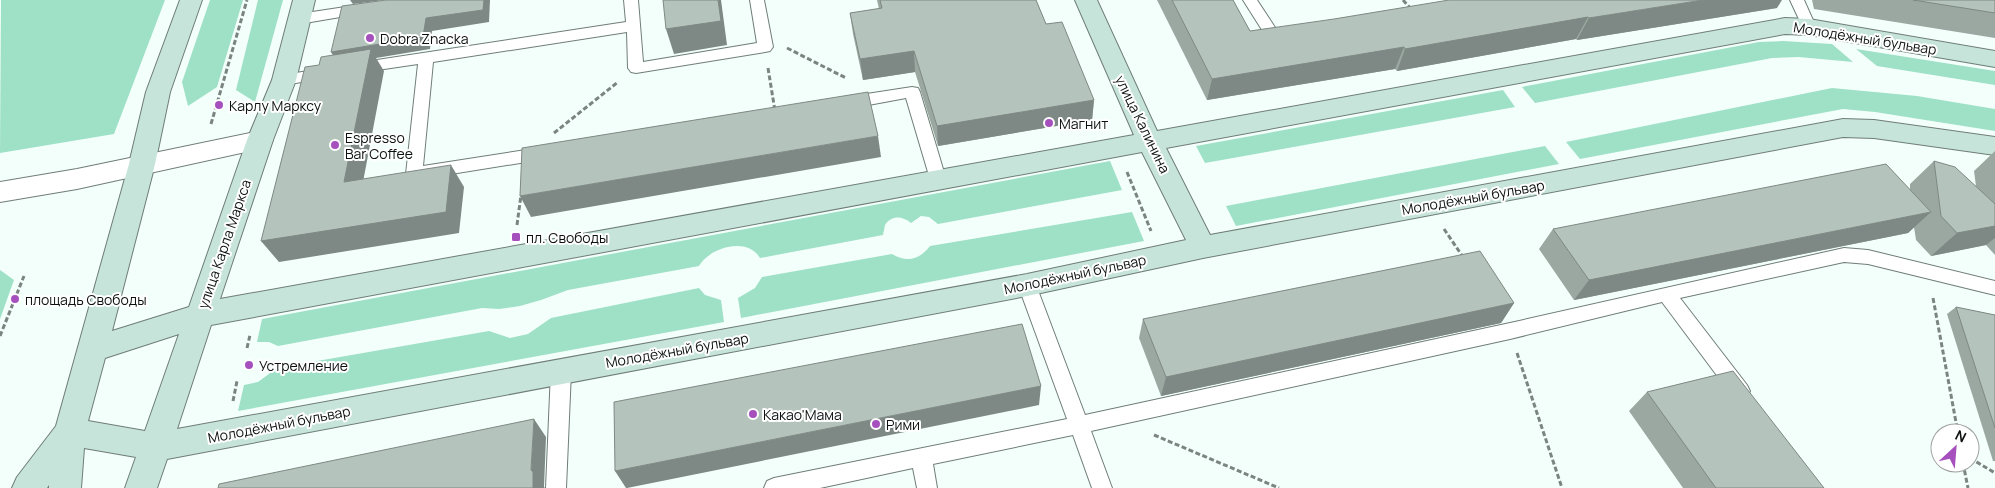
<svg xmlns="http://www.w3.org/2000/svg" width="1995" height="488" font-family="Manrope,sans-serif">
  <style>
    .green { fill: #9fe1c7 }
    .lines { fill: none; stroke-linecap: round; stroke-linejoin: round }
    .lane-casing { stroke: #6f7d77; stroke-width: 2 }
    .street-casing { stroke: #6f7d77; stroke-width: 2 }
    .secondary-casing { stroke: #6f7d77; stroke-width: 2 }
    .path { stroke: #7c8481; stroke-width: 3; stroke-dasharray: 5 2.5; stroke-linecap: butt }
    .lane { fill: #fff; fill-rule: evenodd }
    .street { fill: #fff; fill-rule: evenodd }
    .secondary { fill: #c6e4da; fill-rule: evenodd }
    .wall { fill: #9ba8a2 }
    .shaded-wall { fill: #7e8884 }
    .building { fill: #b4c3bc; stroke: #7e8884 }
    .poi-dot { fill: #a650be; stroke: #fff; stroke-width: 2 }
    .labels { text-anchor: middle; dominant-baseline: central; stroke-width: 4; stroke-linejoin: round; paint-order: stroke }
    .poi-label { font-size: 14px; fill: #0c110f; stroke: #fff; text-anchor: start }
    .street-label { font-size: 14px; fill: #0c110f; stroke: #fff }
  </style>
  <rect width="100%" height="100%" fill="#f3fffa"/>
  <g class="green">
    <path d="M1,0H165L114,134L0,153Z"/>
    <path d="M210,0H243L217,87L188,106L182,82Z"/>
    <path d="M258,0H283L255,102L236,90Z"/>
    <path d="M1783,41L1832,44L1853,62L1799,57L1772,58L1535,103L1522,87L1759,42Z"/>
    <path d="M1856,49L1995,71V85L1877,66Z"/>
    <path d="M1832,88L1917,96L1995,109V131L1875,112L1843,109L1580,159L1566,142Z"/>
    <path d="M1503,90L1515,107L1205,163L1196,146Z"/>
    <path d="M1545,146L1559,164L1236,226L1226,206Z"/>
    <path d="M1110,161L1122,190L938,224L929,217L921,216L911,223C902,216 892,215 885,225L883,235L760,258C747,236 709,248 699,266L568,290L541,300L520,306L499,309L482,308L278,346L269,342H257L262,319Z"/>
    <path d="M1132,212L1144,241L741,318L738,298L755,288L762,277L892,254C907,263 919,260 930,246Z"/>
    <path d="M0,270L14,280L0,319Z"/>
    <path d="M699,288L705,295L721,300L724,322L238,411L244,385L258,382L277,368L489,331L510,338L528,334L551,318Z"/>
  </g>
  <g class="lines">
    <defs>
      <g id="lane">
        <path d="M624,0H638L643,62L757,43L750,0H764L773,47L770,51L765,52L636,73L631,72L628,68L627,32L433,62L423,166L545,147L551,149L553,153L551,157L545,159L414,180L408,178L406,174L418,64L357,73L352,72L349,68L352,64L357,63L626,22Z"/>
        <path d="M1243,0H1257L1278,32H1290L1292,36L1290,40L1274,42L1269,41Z"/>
        <path d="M1790,0H1804L1816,27L1814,30H1804Z"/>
        <path d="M365,4L370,6L372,9L370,12L299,24L294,22L292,19L294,16L299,14Z"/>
        <path d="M326,68L331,69L334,73L331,77L284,85L279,84L276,80L279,76L284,75Z"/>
        <path d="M912,87L918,88L920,92L946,179L944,183L938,185L932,183L930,179L906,98L847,109L841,107L839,103L841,99L847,97Z"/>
        <path d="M1844,248L1868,250L1995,281V295L1868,264L1844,262L1680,298L1747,385L1750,391L1747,397L1740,399L1733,397L1662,302L1510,339L1091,431L1112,488H1092L1073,435L933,464L937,488H917L913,468L820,488H764L767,481L774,478L1067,419L1018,285L1021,280L1027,278L1033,280L1036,285L1085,415L1510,323Z"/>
        <path d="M561,363L568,365L571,371L566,488H546L551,371L554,365Z"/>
      </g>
      <path id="street" d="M260,131L269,133L273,140L269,147L77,189L0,202V182L77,169Z"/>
      <path id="secondary" d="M180,0H202L170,92L155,164L112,331L189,307L247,140L272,80L293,0H315L296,80L273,140L220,299L1134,135L1075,0H1097L1157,131L1785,18L1809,19L1995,51V67L1809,35L1785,34L1166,148L1210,235L1843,119L1874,120L1995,137V155L1874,138L1843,137L1203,258L1027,296L167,459L157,488H125L136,457L84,448L81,488H49V485L47,488H12L17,477L56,426L129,164L146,92ZM1142,152L1186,240L1027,274L177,429L211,325ZM179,334L145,431L88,421L105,358Z"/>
    </defs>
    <use href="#lane" class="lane-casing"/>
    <use href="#street" class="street-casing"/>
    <use href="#secondary" class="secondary-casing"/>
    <g class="path">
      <path d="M1403,0L1411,9"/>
      <path d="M787,48L846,78"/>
      <path d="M768,68L775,111"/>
      <path d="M211,124L247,0"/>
      <path d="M554,133L618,82"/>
      <path d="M1127,172L1151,231"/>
      <path d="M517,225L521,195"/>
      <path d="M1444,229L1463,257"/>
      <path d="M1933,298L1958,433"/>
      <path d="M0,336L24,276"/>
      <path d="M247,348L250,335"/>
      <path d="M1517,353L1562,488"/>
      <path d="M233,401L237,381"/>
      <path d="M1154,435L1279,488"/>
      <path d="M1970,458L1995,473"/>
      <path d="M1963,463L1968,488"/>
    </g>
    <use href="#lane" class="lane"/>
    <use href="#street" class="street"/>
    <use href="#secondary" class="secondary"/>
  </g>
  <g class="wall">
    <path d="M877,0H1036L1046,24L1094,100L1092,120L938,146L915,72L863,80L853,34L850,13L879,9Z"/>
    <path d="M1157,0H1233L1250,31L1777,8L1577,40L1576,39L1397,71L1395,69L1207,100Z"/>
    <path d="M1812,0H1995V38L1814,9Z"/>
    <path d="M1995,151V255L1986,245L1931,256L1916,240L1914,227L1908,233L1574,300L1539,249L1553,229L1910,190V184L1934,161L1976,186L1974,171Z"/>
    <path d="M1514,303L1501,323L1161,396L1139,338L1143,319Z"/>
    <path d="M1956,307L1995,315V461H1993L1947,314Z"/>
    <path d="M1647,392L1824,488H1683L1629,411Z"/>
  </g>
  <g class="shaded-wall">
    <path d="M350,0H384L353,4Z"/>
    <path d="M484,0H490L489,22L432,31L430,49L376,58L384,71L359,203L344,182L339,65L331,52L426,18Z"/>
    <path d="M718,0H721L727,45L674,54L666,29Z"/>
    <path d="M1703,0H1782L1777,8L1577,40L1589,18Z"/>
    <path d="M1588,17L1576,39L1397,71L1405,49Z"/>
    <path d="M1404,47L1395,69L1207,100L1212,79Z"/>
    <path d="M914,51L915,72L863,80L860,59Z"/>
    <path d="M1094,100L1092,120L938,146L937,126Z"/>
    <path d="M878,136L881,157L531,217L520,196Z"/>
    <path d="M451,165L464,187L459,233L279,262L261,241Z"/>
    <path d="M1931,212L1908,233L1574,300L1589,280Z"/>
    <path d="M1995,226V238L1986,245L1931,256L1957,233Z"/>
    <path d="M1514,303L1501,323L1161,396L1166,377Z"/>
    <path d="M1041,386L1039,405L627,488H626L615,471Z"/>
    <path d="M534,419L546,437L544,487L545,488H533L531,470Z"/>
  </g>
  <g class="building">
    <path d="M386,0H484L483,10L426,18L423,37L331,52L342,6Z"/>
    <path d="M663,0H718L721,21L666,29Z"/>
    <path d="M880,0H1036L1046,24L1062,22L1094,100L937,126L914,51L860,59L850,13L882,8Z"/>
    <path d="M1172,0H1233L1250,31L1334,19L1449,0H1703L1589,18L1588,17L1405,49L1404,47L1212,79Z"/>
    <path d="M1913,0H1995V13Z"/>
    <path d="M371,49L344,182L451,165L446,212L261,241L305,67L319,65L321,57Z"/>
    <path d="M868,92L878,136L520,196L522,148Z"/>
    <path d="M1934,161L1955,167L1995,204V226L1957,233L1941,216Z"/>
    <path d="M1886,164L1931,212L1589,280L1553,229Z"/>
    <path d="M1480,251L1514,303L1166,377L1143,319Z"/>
    <path d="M1956,307L1995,315V428Z"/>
    <path d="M1022,324L1041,386L615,471L614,402Z"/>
    <path d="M1733,371L1824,488H1716L1647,392Z"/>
    <path d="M534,419L531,470L533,472V488H218L219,484Z"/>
  </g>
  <g class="poi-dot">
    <circle cx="370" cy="38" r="5"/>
    <circle cx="219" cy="105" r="5"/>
    <circle cx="1049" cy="123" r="5"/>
    <circle cx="335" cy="145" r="5"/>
    <rect x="511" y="232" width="10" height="10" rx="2.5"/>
    <circle cx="15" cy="299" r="5"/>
    <circle cx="249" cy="365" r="5"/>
    <circle cx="753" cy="414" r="5"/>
    <circle cx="876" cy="424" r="5"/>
  </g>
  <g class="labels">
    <g class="poi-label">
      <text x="380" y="38">Dobra Znacka</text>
      <text x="229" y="105">Карлу Марксу</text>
      <text x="1059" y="123">Магнит</text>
      <text x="345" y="137">Espresso<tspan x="345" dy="16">Bar Coffee</tspan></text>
      <text x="526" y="237">пл. Свободы</text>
      <text x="25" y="299">площадь Свободы</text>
      <text x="259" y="365">Устремление</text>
      <text x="763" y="414">Какао'Мама</text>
      <text x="886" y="424">Рими</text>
    </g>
    <g class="street-label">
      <text transform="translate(1865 38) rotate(9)">Молодёжный бульвар</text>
      <text transform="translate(1143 124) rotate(64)">улица Калинина</text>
      <text transform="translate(1473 197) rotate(-10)">Молодёжный бульвар</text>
      <text transform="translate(224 244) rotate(-71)">улица Карла Маркса</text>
      <text transform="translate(1075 274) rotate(-12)">Молодёжный бульвар</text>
      <text transform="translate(677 350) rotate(-10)">Молодёжный бульвар</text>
      <text transform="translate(279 424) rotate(-11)">Молодёжный бульвар</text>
    </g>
  </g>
  <g transform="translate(1955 448) rotate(26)"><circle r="24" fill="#ffffff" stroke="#9ea09f"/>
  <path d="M0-4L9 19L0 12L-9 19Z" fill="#a650be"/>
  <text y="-8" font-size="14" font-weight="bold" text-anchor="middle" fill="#0c110f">N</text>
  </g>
</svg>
